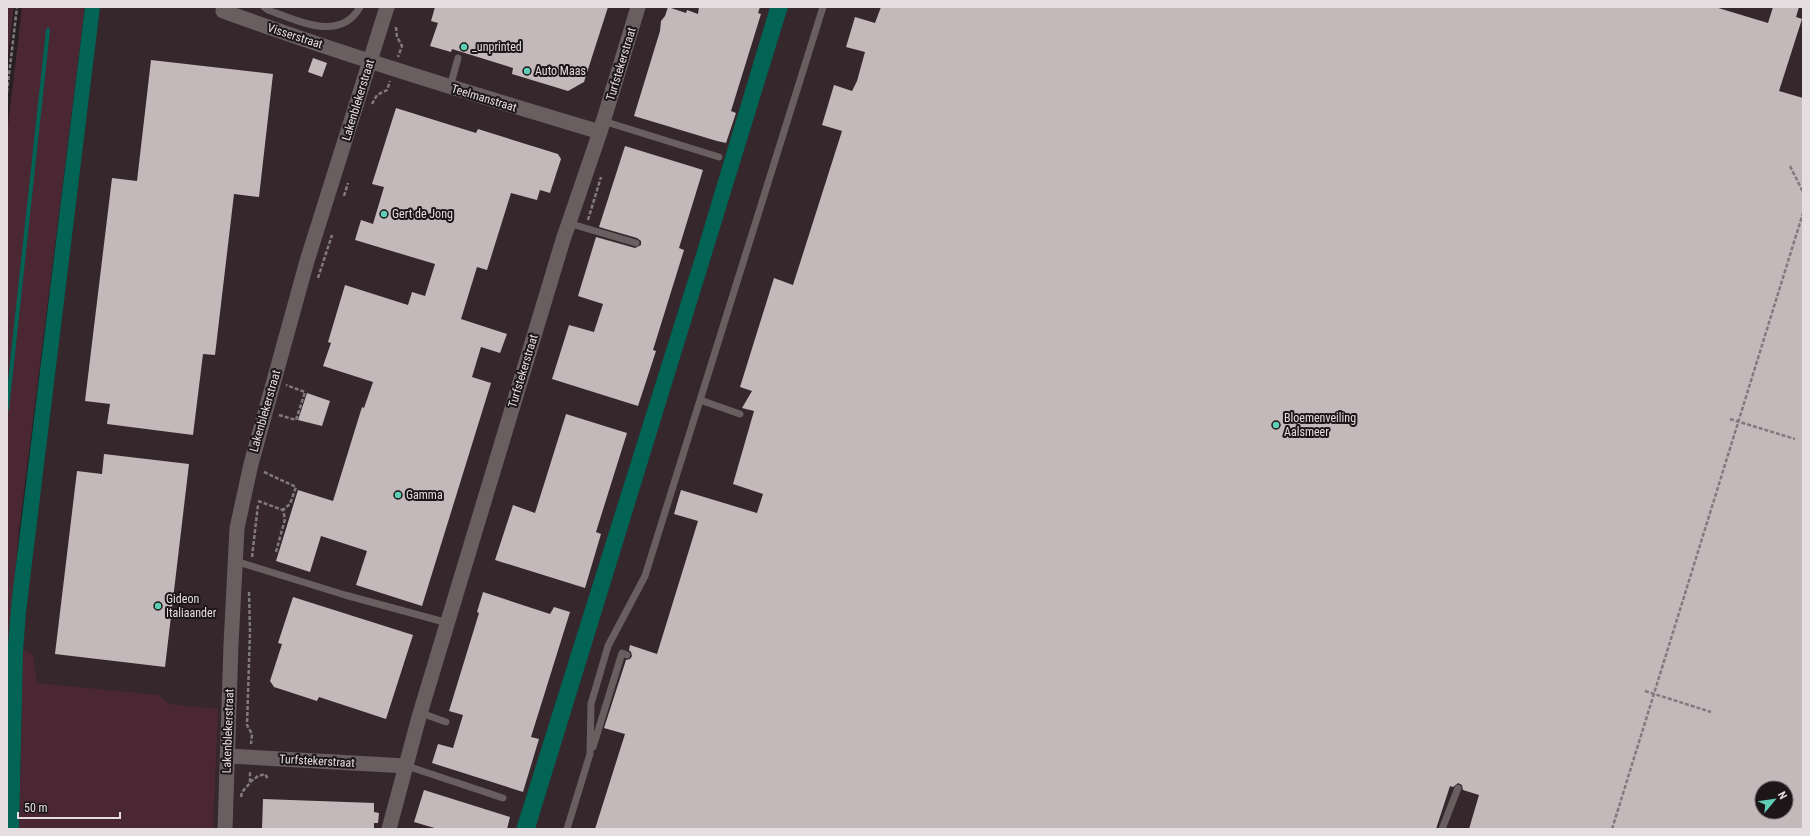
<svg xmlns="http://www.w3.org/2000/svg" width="1810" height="836" viewBox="0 0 1810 836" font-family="'Roboto Condensed',sans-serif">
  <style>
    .built { fill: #35272b; fill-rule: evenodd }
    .green { fill: #4b2733 }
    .water { fill: #026455 }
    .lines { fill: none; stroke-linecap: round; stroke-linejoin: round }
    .stream { stroke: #026455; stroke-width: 4 }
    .building { fill: #c3b8ba; fill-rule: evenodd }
    .path { stroke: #817a7c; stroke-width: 2.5; stroke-dasharray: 4 2; stroke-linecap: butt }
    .service { stroke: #695f61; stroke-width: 7 }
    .minor { stroke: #695f61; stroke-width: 15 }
    .poi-dot { fill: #5eceb7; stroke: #1d1618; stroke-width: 1.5 }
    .labels { text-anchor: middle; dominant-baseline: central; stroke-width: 4; stroke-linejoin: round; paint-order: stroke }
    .street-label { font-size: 12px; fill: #e4dee0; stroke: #1d1618 }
    .poi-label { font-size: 12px; fill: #e4dee0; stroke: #1d1618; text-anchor: start }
  </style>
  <rect width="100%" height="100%" fill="#271f21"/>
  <path class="built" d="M96,7H1803V829H181L15,692ZM1762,788H1786V812H1762Z"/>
  <path class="green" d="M7,7H14L7,64Z
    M22,7H85L19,531L7,670V134Z
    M23,651L33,654L37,683L159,695L169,704L218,709L213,829H19Z"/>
  <path class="water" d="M85,7H100L26,612L23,651L19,829H7V657L12,597Z
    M770,7H788L535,829H516L696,254Z"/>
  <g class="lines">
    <path class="stream" d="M7,409L48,30"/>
  </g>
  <path class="building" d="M435,7H608L584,82L568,91L512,74L513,68L452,49L451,52L430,46L438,23L431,21Z
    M668,7L686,13L687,10L698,14L699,7H760L758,13L761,14L731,111L736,113L726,143L717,141L634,116L660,31L661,21L665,16Z
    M881,7H1715L1768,23L1773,7H1799L1796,17L1802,19L1779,91L1803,98V829H1469L1479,795L1463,790L1462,785L1458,783L1453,787L1450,786L1436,829H595L625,734L604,728L626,660L630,659L632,656L631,652L629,650L630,645L657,654L698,521L674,514L681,490L757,513L763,494L733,484L754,411L742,408L752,391L740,387L774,278L793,285L842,131L822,125L834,85L852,91L857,81L865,52L846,47L855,17L875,23ZM1762,788H1786V812H1762Z
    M313,58L327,63L322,77L308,72Z
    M151,60L273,74L259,197L234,194L215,355L203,354L193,435L107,424L110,404L85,401L112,178L137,181Z
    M396,108L476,133L478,129L558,154L561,159L550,193L540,190L537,200L511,193L487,270L477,267L461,319L507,334L500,353L481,347L472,377L491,383L422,606L356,585L367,551L321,536L310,572L276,561L298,490L333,501L362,407L364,408L373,382L323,366L331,343L328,342L345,285L408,305L412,292L425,296L435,264L355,240L361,220L373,224L384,187L372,184Z
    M625,146L703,170L679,248L684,250L653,350L656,351L638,406L552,379L569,325L594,332L603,304L578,296L596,237L635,248L641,245V241L637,238L599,227Z
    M307,393L330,401L322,426L298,420Z
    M566,414L627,433L596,532L601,534L585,588L495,560L513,505L535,513Z
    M104,454L189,464L165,667L55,654L77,471L102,474Z
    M483,592L550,614L554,607L570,612L531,737L539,739L523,792L432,763L438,744L453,748L463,715L449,711L479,613L477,612Z
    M293,597L413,635L386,719L319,697L317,701L274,687L270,681L282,644L278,643Z
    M424,790L510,817L507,829H438L414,822Z
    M263,799L374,803V812L379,813L378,823H374V829H262Z"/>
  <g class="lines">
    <path class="path" d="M396,27L397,37L402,46L398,57
      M7,92L17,7
      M372,104L377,95L387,90L390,81
      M1790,166L1803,192
      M344,196L348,183
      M588,220L601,177
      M318,278L332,235
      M279,415L296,420L305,392L286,385
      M1730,419L1795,439
      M264,472L296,487L290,504L283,510
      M258,501L283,510L285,519L276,552
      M252,557L258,505
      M249,592L250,632L247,725L252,734L251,744
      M1645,691L1711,712
      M250,782L258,776L265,774L268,779
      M241,797L242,792L250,783V771
      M1612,829L1803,213"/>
    <path class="service" d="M264,7L268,10C296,20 340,43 360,7
      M450,87L458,58
      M603,121L719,157
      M568,223L636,243
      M700,400L740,414
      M235,561L345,595L448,623
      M421,713L446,722
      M593,747L622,653L627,655
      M407,766L503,798
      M567,829L590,754L591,704L608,646L645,576L823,7
      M1442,829L1458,788"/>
    <path class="minor" d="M224,7L223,11C347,56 473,94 600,132
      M227,756L407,766
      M225,829L231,645L237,528L251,464L307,261L387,7
      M389,829L419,717L563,240L600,132L638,7"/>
  </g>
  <g class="poi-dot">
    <circle cx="464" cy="47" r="4"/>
    <circle cx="527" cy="71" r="4"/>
    <circle cx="384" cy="214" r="4"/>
    <circle cx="1276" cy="425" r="4"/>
    <circle cx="398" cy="495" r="4"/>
    <circle cx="158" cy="606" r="4"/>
  </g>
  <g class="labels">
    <g class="street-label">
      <text transform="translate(295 36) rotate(18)">Visserstraat</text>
      <text transform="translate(621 64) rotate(-73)">Turfstekerstraat</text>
      <text transform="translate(484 98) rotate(17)">Teelmanstraat</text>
      <text transform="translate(358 100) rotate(-73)">Lakenblekerstraat</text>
      <text transform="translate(523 371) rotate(-73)">Turfstekerstraat</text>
      <text transform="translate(265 411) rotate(-74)">Lakenblekerstraat</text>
      <text transform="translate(228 731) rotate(-88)">Lakenblekerstraat</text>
      <text transform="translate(317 761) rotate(3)">Turfstekerstraat</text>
    </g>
    <g class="poi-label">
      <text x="472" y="47">_unprinted</text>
      <text x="535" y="71">Auto Maas</text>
      <text x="392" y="214">Gert de Jong</text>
      <text x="1284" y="418">Bloemenveiling<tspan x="1284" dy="14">Aalsmeer</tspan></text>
      <text x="406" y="495">Gamma</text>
      <text x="166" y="599">Gideon<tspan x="166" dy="14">Italiaander</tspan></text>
    </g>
  </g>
  <rect width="1810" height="836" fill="none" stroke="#e4dee0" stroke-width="16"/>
  <g transform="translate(1774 800) rotate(61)"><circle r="19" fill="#1d1618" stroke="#6d6668"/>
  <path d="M0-3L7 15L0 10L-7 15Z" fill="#5eceb7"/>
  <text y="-6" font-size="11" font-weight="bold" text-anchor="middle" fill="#e4dee0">N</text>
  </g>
  <path d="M18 812v6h102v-6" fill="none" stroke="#e4dee0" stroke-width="2"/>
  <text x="24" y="812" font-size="12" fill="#e4dee0" stroke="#1d1618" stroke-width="3" paint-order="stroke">50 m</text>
</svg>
